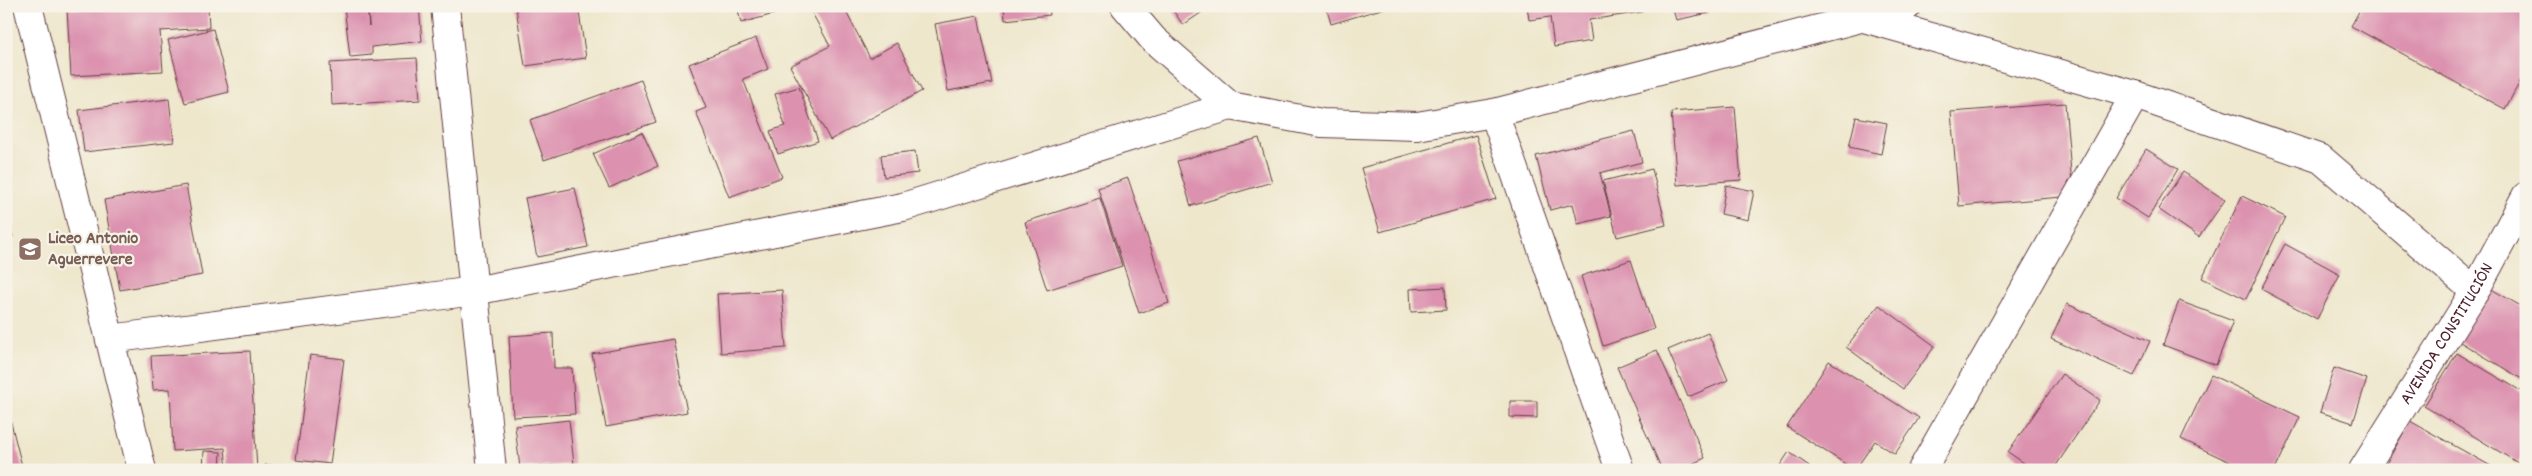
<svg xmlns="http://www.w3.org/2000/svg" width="2532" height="476" viewBox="0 0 2532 476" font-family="Dekko,sans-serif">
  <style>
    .building { fill: #dc92af }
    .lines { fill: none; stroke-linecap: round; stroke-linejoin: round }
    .minor-casing { stroke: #633d43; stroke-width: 30 }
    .minor { stroke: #fff; stroke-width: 28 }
    .labels { text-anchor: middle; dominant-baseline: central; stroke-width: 4.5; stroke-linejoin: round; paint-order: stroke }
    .education-label { font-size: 18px; font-weight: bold; fill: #785e54; stroke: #f7f3e8; text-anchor: start }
    .street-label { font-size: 18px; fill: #4a1f2b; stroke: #f7f3e8 }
  </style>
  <rect width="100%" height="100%" fill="#f7f3e8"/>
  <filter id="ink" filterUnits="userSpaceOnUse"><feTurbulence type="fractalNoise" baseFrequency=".02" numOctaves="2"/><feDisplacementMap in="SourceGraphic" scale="10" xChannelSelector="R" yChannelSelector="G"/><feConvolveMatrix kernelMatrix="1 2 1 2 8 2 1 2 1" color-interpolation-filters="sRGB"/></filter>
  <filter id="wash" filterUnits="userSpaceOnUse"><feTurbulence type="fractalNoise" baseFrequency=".0096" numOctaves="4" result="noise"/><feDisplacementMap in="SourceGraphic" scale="20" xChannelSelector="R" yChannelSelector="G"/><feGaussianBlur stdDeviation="1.12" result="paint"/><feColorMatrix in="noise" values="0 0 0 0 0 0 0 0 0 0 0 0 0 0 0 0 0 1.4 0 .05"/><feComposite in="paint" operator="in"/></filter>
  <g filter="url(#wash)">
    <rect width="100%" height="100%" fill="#eee7cc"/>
    <g id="blocks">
      <path class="building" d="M113,6H208L209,28L160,31L163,71L71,76L67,9Z
        M344,6H367L369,26L368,6H419L422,41L372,47V55L350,57Z
        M531,6H578L586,58L525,66L516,8Z
        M737,6H800V7L741,23Z
        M820,6H843L870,58L897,43L922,91L830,140L790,66L830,46L811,11Z
        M1004,6H1049L1050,15L1005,20Z
        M1170,6H1211L1183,25Z
        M1326,6H1387L1388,7L1331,24Z
        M1527,6H1641L1642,12L1589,20L1592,41L1554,47L1550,17L1529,20Z
        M1672,6H1708L1709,13L1676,20Z
        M2362,6H2526V71L2505,109L2351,26Z
        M978,16L992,83L948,91L935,24Z
        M213,29L229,92L185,103L168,40Z
        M756,38L768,69L743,79L782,177L729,197L696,112L706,108L689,64Z
        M417,58L420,100L332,105L330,63Z
        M641,80L656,122L544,160L530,120Z
        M799,87L818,141L778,154L770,131L785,126L775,94Z
        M169,99L174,142L84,152L79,110Z
        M2065,103L2073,196L1959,206L1951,112Z
        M1735,107L1741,180L1677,185L1671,112Z
        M1856,117L1887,123L1881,154L1849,147Z
        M1634,131L1642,162L1600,173L1611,216L1578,224L1573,204L1550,210L1536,156Z
        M642,132L658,166L609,188L593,154Z
        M1476,135L1496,199L1380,232L1361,168Z
        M1259,138L1272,182L1191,206L1177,161Z
        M2146,149L2178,169L2148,218L2116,198Z
        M915,151L918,173L884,177L881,155Z
        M1652,169L1666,225L1617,237L1603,181Z
        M2183,172L2225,200L2199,237L2158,209Z
        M1128,178L1169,303L1139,313L1098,188Z
        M186,185L202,275L120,290L104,200Z
        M1726,185L1754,191L1748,220L1721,214Z
        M575,188L588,247L537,257L525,198Z
        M2242,196L2285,217L2246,299L2202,278Z
        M1100,198L1122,266L1047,290L1025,222Z
        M6,211L13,237L6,239Z
        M2285,244L2340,274L2317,319L2261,289Z
        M1631,260L1654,329L1603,346L1581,276Z
        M2486,286L2526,309V373L2522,379L2455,339Z
        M1445,287L1446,310L1411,312L1410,289Z
        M782,290L786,348L721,353L717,294Z
        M2179,301L2233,321L2216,365L2163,345Z
        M2067,304L2150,341L2134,376L2051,339Z
        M1879,305L1935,346L1903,389L1846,347Z
        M553,333L554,368H572L575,414L513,417L509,336Z
        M1708,333L1728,380L1688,397L1668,350Z
        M673,339L687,412L606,427L592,354Z
        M1657,350L1705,458L1678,470H1662L1617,367Z
        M250,351L257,470H227L225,448L173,451L170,389L153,390L151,356Z
        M2457,353L2526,394V451L2518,463L2424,406Z
        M310,355L344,359L330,464L296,460Z
        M1829,361L1919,418L1895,454L1875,441L1855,470L1787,427Z
        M2334,368L2367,379L2353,423L2320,412Z
        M2062,374L2100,400L2053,470H2034L2008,452Z
        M2211,375L2300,417L2275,470H2247L2181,439Z
        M1510,401H1537V418L1510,417Z
        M6,407H7L23,470H6Z
        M569,420L574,464L520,468L515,426Z
        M2410,421L2498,470H2397L2386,464Z
        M204,451L221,452L220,470H203Z
        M1789,452L1815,470H1777Z
        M265,465L314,468V470H265Z"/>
    </g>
  </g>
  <g filter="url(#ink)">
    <use href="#blocks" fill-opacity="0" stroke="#633d43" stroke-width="1"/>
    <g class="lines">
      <g class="minor-casing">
        <g id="minor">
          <path d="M28,6L142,470"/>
          <path d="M445,6L492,470"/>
          <path d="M1125,6L1153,39L1230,106L1322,123L1417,126L1494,113L1907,6"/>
          <path d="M1864,18L2135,95L2321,159L2475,291"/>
          <path d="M1494,113L1620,470"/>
          <path d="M110,339L474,291L903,207L1230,106"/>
          <path d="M1922,470L2135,95"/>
          <path id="s1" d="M2363,470L2475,291L2526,196"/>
        </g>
      </g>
      <use href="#minor" class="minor"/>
    </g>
  </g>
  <defs>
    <g id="school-square" transform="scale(1.25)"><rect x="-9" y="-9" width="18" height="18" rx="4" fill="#8d6e63" stroke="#f7f3e8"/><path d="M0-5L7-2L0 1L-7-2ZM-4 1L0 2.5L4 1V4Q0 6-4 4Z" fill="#fff"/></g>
  </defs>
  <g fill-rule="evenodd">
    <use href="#school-square" x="30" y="249"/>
  </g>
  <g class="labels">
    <g class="education-label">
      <text x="48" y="239">Liceo Antonio<tspan x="48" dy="21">Aguerrevere</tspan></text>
    </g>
    <g class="street-label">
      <text stroke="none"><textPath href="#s1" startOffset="160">AVENIDA CONSTITUCIÓN</textPath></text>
    </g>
  </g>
  <rect width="2532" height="476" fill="none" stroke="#f7f3e8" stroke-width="25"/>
</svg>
